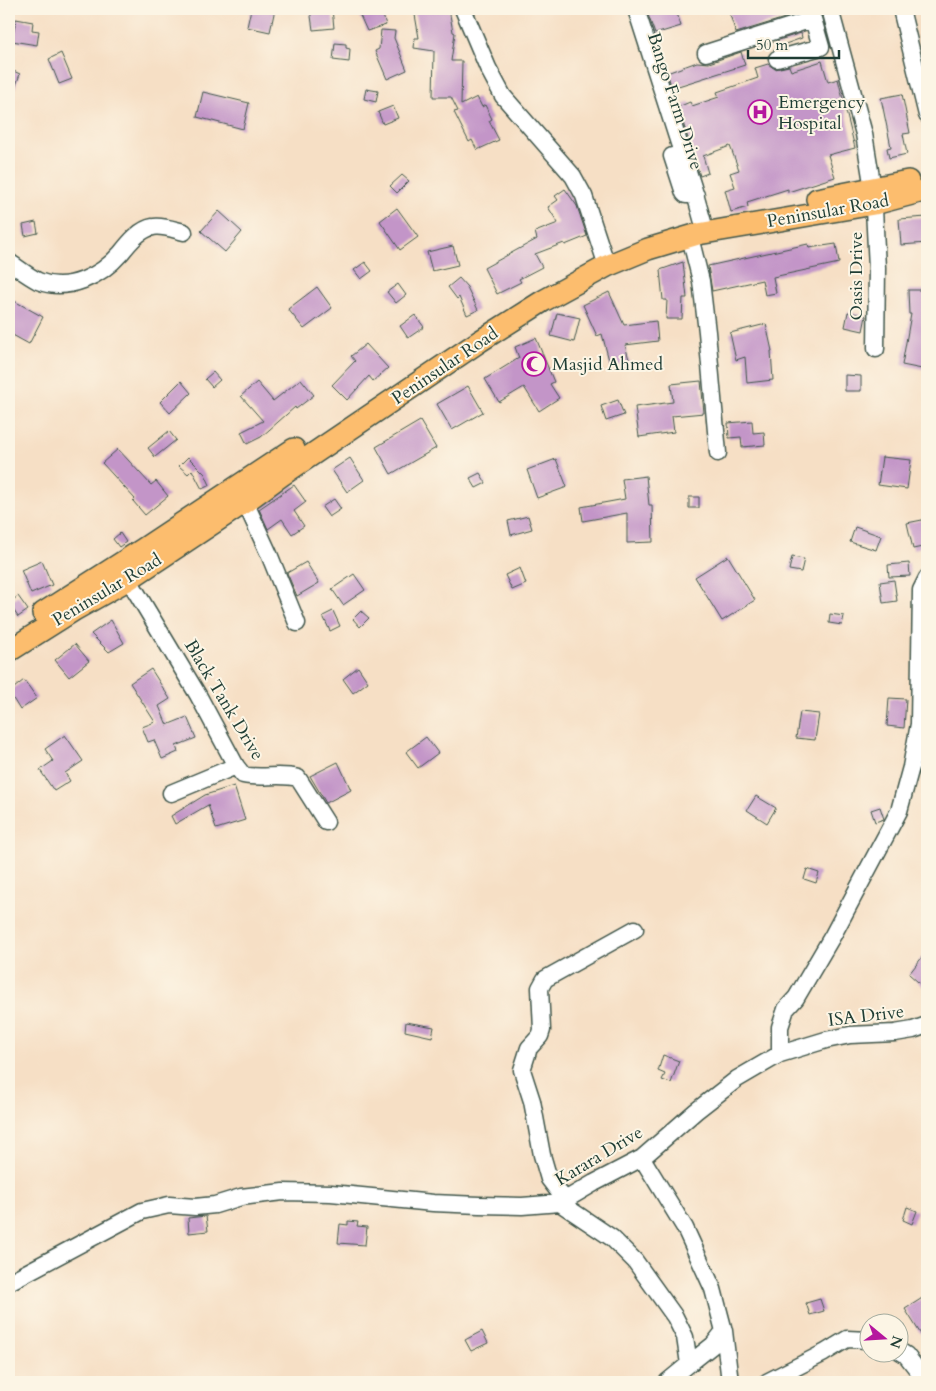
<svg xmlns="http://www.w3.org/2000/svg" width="936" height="1391" viewBox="0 0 936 1391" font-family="Cardo,serif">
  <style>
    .building { fill: #c395c8 }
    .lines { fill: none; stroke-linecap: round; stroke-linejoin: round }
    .minor-casing { stroke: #3f554a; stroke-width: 19 }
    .major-casing { stroke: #3f554a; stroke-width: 24 }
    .minor { stroke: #fff; stroke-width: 16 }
    .major { stroke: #fcbd6e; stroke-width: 21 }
    .labels { text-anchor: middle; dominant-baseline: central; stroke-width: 4; stroke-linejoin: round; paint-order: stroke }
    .street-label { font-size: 18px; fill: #1f3d34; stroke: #fcf5e5 }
    .poi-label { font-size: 18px; fill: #1f3d34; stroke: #fcf5e5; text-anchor: start }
  </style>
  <rect width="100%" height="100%" fill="#fcf5e5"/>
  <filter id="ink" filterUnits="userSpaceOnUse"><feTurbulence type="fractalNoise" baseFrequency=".02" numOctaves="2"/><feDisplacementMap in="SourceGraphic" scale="10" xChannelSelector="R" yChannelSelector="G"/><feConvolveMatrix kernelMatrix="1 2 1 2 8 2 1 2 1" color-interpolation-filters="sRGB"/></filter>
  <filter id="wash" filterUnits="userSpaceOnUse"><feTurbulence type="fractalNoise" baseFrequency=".0096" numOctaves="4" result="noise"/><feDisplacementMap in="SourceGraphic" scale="20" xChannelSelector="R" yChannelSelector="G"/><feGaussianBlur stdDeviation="1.12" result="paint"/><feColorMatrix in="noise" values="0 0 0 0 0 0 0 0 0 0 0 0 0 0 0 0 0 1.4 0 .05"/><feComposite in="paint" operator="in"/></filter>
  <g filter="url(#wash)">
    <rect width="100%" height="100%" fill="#f6dfc5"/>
    <g id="blocks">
      <path class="building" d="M251,9H275L270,32L247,27Z
        M310,9H332L334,28L313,30Z
        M357,9H381L386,25L367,31Z
        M414,9H449L453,32L455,33L451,61H462L461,105L477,97L482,107L485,105L492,119L489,121L499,140L477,150L472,140L469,142L454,112L458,111L451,97H433L434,51L414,48L415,38H419Z
        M646,9H666L667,13L676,10L681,26L655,34Z
        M728,9H785L788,17L736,33Z
        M16,19L33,22L32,30L39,31L37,45L12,41Z
        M381,30L395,31L394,38L407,70L387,79L375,51L379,49Z
        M801,33L802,38L777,47L776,41Z
        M335,43L346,44V48L350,49L349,62L333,60Z
        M741,52L745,65L672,88L667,73L697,62L709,63Z
        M61,53L72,79L59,84L49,59Z
        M822,61L828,82L838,79L855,148L828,155L835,177L788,192V189L747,202L748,207L731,212L725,190L735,187L730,173L739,170L730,146L703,156L708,173L700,176L678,107L690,102L692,106L719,97L717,92L758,78L755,68L768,64L775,69L789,66L791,71Z
        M9,69L20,74L10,102L9,101Z
        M366,89L378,91L376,102L364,99Z
        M203,92L249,103L243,129L197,117Z
        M902,94L910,133L903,134L907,154L889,158L887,148L891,147L881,98Z
        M393,106L398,118L383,124L378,112Z
        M402,175L409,181L397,193L390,186Z
        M565,189L577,206L587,236L565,245L564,243L535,254L542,267L519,279L521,282L497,294L484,268L537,239L535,232L558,223L548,207L558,200L555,196Z
        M397,208L418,237L400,250L380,221Z
        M219,211L242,232L225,252L201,231Z
        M927,217V243L901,245L899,219Z
        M36,222L38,233L25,236L23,225Z
        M808,244L809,248L836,244L839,263L773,277L776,293L765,295L762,280L712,291L708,266Z
        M453,246L458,265L432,271L427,252Z
        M365,262L372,271L361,279L354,270Z
        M683,262L687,298H683L682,319H666L667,300H663L660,270Z
        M459,278L467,287L478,310L467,315L459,297L457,299L448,287Z
        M398,284L406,295L396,303L387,292Z
        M317,287L332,308L304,329L288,309Z
        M908,290H927V370L902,365L911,314H909Z
        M609,292L624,325L656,321L658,341L625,345L630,363L611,368L602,334L597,336L583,305Z
        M9,298L43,317L29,344L9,333Z
        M848,312L866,316L863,331L845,327Z
        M557,313L580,318L574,342L551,336Z
        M415,315L424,327L408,338L400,326Z
        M766,324L772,351H771L773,380L747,383L745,357L736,360L730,333Z
        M536,338L554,382L550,384L559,398L539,411L524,387L499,402L485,379L519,358L515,347Z
        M366,344L388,368L373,381L369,376L347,400L332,385L355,361L351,356Z
        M213,372L220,380L212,387L205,379Z
        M845,375L861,376V391H845Z
        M301,379L314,395L296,409L295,407L261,437L247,444L241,432L263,421L241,396L257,382L273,401Z
        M181,381L191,393L170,413L160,402Z
        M701,381L704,413L672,416L674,432L639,437L635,407L673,402L671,384Z
        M468,386L483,412L452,430L437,404Z
        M618,400L624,415L606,421L601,406Z
        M420,421L436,448L391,474L376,447Z
        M752,421L753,433L764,432L765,445L742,447L741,437L729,438L728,423Z
        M169,431L176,440L155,457L148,448Z
        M118,449L151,485L156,481L168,496L145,515L133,501L135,499L102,463Z
        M188,457L205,474L210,485L202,489L192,470L188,474L179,466Z
        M882,457L911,460L907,489L878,485Z
        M350,458L364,480L347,492L332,470Z
        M556,459L567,487L537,498L527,470Z
        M480,473L486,483L476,488L470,478Z
        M646,476L649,505H652L653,542L627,543V513L583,521L581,507L625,499L622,479Z
        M294,485L306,502L294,511L304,526L292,534L282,519L268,529L259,509Z
        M689,497H699V508H689Z
        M334,499L341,509L329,517L322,507Z
        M528,516L532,529L511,535L508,521Z
        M927,519V546L913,549L907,523Z
        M855,527L881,536L876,550L850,542Z
        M120,533L126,542L119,547L113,539Z
        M728,556L755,600L722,621L695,577Z
        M792,557L804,559L801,572L789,570Z
        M42,561L52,585L31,594L21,570Z
        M306,562L319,583L297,596L287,573Z
        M909,563L910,576L889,577L888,565Z
        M520,568L526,584L512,590L505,575Z
        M354,574L365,590L343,605L332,589Z
        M894,580L897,601L883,603L880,582Z
        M18,596L28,610L18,617L9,603Z
        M333,611L340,626L330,631L323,616Z
        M361,611L369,618L360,627L353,619Z
        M830,614L844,616L842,625L829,623Z
        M111,620L124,643L109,652L91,634Z
        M75,644L89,661L69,677L55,660Z
        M358,667L368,682L353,693L343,679Z
        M151,669L170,699L159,706L167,725L187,717L196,738L176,746L178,752L162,759L154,740L148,742L142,727L155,722L130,683Z
        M24,680L37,698L20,710L9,692Z
        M889,698L906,699L904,728L887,726Z
        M800,712L819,714L815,740L796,738Z
        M65,735L83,761L65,773L70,781L54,791L40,770L53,761L45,749Z
        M426,737L438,753L418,768L406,752Z
        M338,762L351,790L326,803L310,776Z
        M234,786L245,820L216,829L208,805L175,824L171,816L205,795Z
        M756,796L776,808L767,823L747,810Z
        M880,807L884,819L875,822L871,810Z
        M807,869L819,873L816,883L804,879Z
        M927,951V990L909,974Z
        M406,1022L434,1027L432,1037L405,1031Z
        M663,1055L679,1061L671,1083L662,1080L665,1074L658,1071Z
        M907,1207L917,1211L912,1224L903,1220Z
        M206,1216L208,1231L189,1233L188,1218Z
        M348,1221L358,1222L357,1226L367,1227L365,1245L338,1243L340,1224L348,1225Z
        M927,1295V1344L905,1309Z
        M820,1299L824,1311L810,1315L806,1303Z
        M482,1331L488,1343L471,1351L465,1340Z"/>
    </g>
  </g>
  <g filter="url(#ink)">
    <use href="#blocks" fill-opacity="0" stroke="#3f554a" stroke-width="1"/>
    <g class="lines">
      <g class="minor-casing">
        <path id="minor" d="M463,9L488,68L503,96L573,176L584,196L607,266
          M636,9L693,187L706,233
          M830,9L864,134L873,189L877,268L876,349
          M901,9L927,115
          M706,53L813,19L821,47L777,59
          M672,156L684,193L686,195H696
          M690,237L701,281L707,332L718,453
          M9,262C18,268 28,276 38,281C68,293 101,276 121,253C129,243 140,229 153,227C162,225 175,230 184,232
          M245,502L269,554L297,623
          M123,570L198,695L236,766L243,775C262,779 280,773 298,778L326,822
          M171,793L236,766
          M780,1054V1027L786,1009L796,998L833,935L899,811L911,767L919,724L921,590L927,578
          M642,1158L685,1228L713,1289L724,1331L730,1382
          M565,1200L549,1179L542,1155L532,1101L522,1070L529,1048L540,1036L542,1030L540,988L545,979L635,929
          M560,1203L594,1183L642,1158L696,1111L737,1079L780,1054L826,1040L850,1035L895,1033L913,1030L927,1025
          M560,1203L612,1238L635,1261L675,1317L685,1337L689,1364L667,1382
          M9,1282L142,1211L169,1205L195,1207L215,1205L241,1197L283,1192L331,1193L433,1203L479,1205L522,1206L560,1203
          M898,1350L906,1355L927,1382
          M689,1364L713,1345L724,1331
          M767,1382L824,1353L847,1339L868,1340"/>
      </g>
      <g class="major-casing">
        <path id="major" d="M817,199L908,181
          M43,613L143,549L294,449
          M9,651L74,610L129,579L245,502L282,475L480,341L543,301L607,266L648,249L698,234L874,204L927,190"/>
      </g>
      <use href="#minor" class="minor"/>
      <use href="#major" class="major"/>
    </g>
  </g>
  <defs>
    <g id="hospital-ring" transform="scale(1.25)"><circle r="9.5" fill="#fcf5e5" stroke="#b5179e" stroke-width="1.5"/><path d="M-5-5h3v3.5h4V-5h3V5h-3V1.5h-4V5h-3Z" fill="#b5179e"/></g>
    <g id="mosque-ring" transform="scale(1.25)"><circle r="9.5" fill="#fcf5e5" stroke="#b5179e" stroke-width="1.5"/><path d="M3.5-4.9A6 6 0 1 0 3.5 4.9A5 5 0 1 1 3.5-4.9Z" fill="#b5179e"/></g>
  </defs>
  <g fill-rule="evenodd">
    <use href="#hospital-ring" x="760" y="112"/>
    <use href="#mosque-ring" x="534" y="364"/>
  </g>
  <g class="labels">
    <g class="street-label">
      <text transform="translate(675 101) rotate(72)">Bango Farm Drive</text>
      <text transform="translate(828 211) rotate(-10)">Peninsular Road</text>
      <text transform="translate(856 276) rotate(-90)">Oasis Drive</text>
      <text transform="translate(445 366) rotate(-34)">Peninsular Road</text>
      <text transform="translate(107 590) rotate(-31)">Peninsular Road</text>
      <text transform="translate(224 700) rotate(59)">Black Tank Drive</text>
      <text transform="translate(866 1016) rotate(-7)">ISA Drive</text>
      <text transform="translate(599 1156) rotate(-31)">Karara Drive</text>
    </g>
    <g class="poi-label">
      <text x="778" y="102">Emergency<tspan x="778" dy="21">Hospital</tspan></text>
      <text x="552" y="364">Masjid Ahmed</text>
    </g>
  </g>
  <rect width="936" height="1391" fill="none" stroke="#fcf5e5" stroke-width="30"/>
  <g transform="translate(884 1338) rotate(108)"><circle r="24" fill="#fcf5e5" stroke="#a4ab9e"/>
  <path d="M0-4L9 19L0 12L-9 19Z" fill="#b5179e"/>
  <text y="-8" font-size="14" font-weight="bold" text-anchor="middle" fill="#1f3d34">N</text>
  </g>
  <path d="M748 50v8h91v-8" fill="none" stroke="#1f3d34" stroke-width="2.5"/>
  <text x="756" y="50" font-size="15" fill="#1f3d34" stroke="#fcf5e5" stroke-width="4" paint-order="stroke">50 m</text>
</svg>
